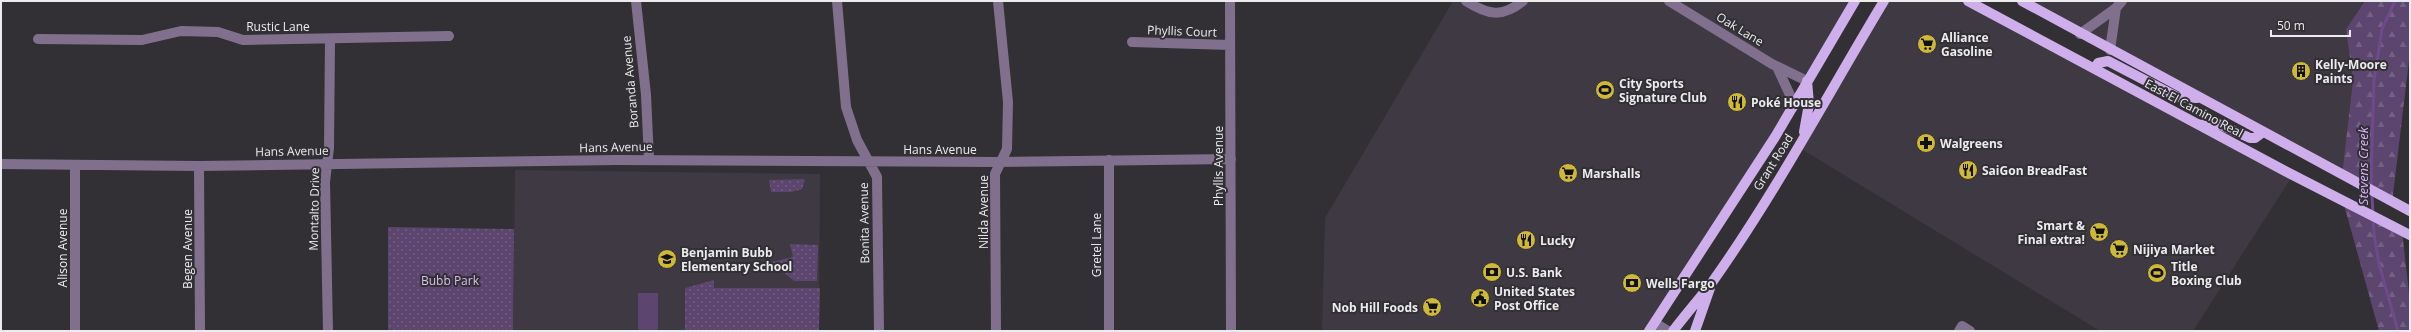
<svg xmlns="http://www.w3.org/2000/svg" width="2411" height="332" viewBox="0 0 2411 332" font-family="'Open Sans',sans-serif">
  <style>
    .built { fill: #3e3942 }
    .forest { fill: url(#forest-firs) }
    .park { fill: url(#park-dots) }
    .pitch { fill: #5c456e }
    .lines { fill: none; stroke-linecap: round; stroke-linejoin: round }
    .stream { stroke: #6f4a8a; stroke-width: 3 }
    .minor { stroke: #80708e; stroke-width: 10 }
    .major { stroke: #cfafeb; stroke-width: 10 }
    .labels { text-anchor: middle; dominant-baseline: central; stroke-width: 4; stroke-linejoin: round; paint-order: stroke }
    .street-label { font-size: 12px; fill: #ecebee; stroke: #323034 }
    .poi-label { font-size: 12px; font-weight: bold; fill: #ecebee; stroke: #323034; text-anchor: start }
    .park-label { font-size: 12px; fill: #dabcf4; stroke: #323034 }
    .water-label { font-size: 13px; font-style: italic; fill: #dab2fb; stroke: #323034 }
  </style>
  <defs>
    <pattern id="forest-firs" width="22" height="20" patternUnits="userSpaceOnUse"><rect width="22" height="20" fill="#5c456e"/><path d="M5 1l3.5 6h-7zM16 11l3.5 6h-7z" fill="#746083"/></pattern>
    <pattern id="park-dots" width="8" height="8" patternUnits="userSpaceOnUse"><rect width="8" height="8" fill="#5c456e"/><path d="M2 2h.1M6 6h.1" fill="none" stroke="#746083" stroke-width="1.8" stroke-linecap="round"/></pattern>
  </defs>
  <rect width="100%" height="100%" fill="#323034"/>
  <path class="built" d="M1453,1H1466L1495,14L1523,1H1855L1807,81L1778,68L1793,107L1649,331H1322L1325,218Z
    M1884,1H1968L2293,175L2193,331H2100L1798,147Z
    M2022,1H2365L2346,29L2353,80L2342,175Z
    M515,170L820,174L819,331H513Z"/>
  <path class="forest" d="M2365,1H2410V52L2392,203L2342,175L2353,80L2346,29Z
    M2343,201L2402,231L2410,302V331H2379Z"/>
  <path class="park" d="M803,179L805,180L802,189L792,192H771L769,180Z
    M388,227L514,229L513,331H388Z
    M790,244L818,245L817,281H794L772,262L793,257Z
    M714,280V288H820L819,331H685V288Z"/>
  <path class="pitch" d="M638,293H658V331H638Z"/>
  <g class="lines">
    <path class="stream" d="M2395,1L2382,29L2374,80L2371,178L2374,234L2379,264L2398,331"/>
    <path class="minor" d="M636,1L646,95L649,160
      M837,1L846,107L857,140L877,177L879,331
      M1230,1L1231,331
      M1466,1C1488,15 1502,18 1523,1
      M1669,1L1772,64L1807,81
      M2080,34L2116,8L2122,1
      M38,39L142,40L181,31L218,32L243,40L449,36
      M1132,42L1230,45
      M2110,50L2116,8
      M1777,67L1790,95L1793,107
      M1109,160V331
      M1,164L199,166L617,160L999,162L1231,159
      M75,165V331
      M199,166L200,331
      M1655,323L1668,331
      M328,331L325,182L329,148L330,39
      M996,331L995,174L1007,149L1008,102L998,1
      M1959,331L1962,326L1970,331"/>
    <path class="major" d="M1968,1L2285,171L2410,235
      M2022,1L2410,211
      M2095,69L2098,63L2108,61L2177,97L2197,98
      M2199,125L2216,123L2250,138H2255L2263,132
      M1804,132L1809,104L1807,81
      M1649,331L1775,137L1855,1
      M1673,331C1686,314 1700,298 1713,281C1776,192 1828,94 1884,1
      M1695,331L1710,288"/>
  </g>
  <defs>
    <g id="supermarket-disc" transform="scale(1)"><circle r="9.5" fill="#ceb837" stroke="#323034"/><path d="M-6-5.5h2.5l.6 2H6L4.5 2H-2.5L-4.4-4H-6ZM-1.5 3.2a1.3 1.3 0 1 0 .1 0ZM3 3.2a1.3 1.3 0 1 0 .1 0Z" fill="#111"/></g>
    <g id="building-disc" transform="scale(1)"><circle r="9.5" fill="#ceb837" stroke="#323034"/><path d="M-4-6H4V6H1V3H-1V6H-4ZM-2.5-4.3h1.7v1.8h-1.7ZM.8-4.3h1.7v1.8H.8ZM-2.5-1h1.7V.8h-1.7ZM.8-1h1.7V.8H.8Z" fill="#111"/></g>
    <g id="stadium-disc" transform="scale(1)"><circle r="9.5" fill="#ceb837" stroke="#323034"/><path d="M0-5a6.5 5 0 1 0 0 10a6.5 5 0 1 0 0-10ZM-3.5-1.8h7v3.6h-7Z" fill="#111"/></g>
    <g id="restaurant-disc" transform="scale(1)"><circle r="9.5" fill="#ceb837" stroke="#323034"/><path d="M-5-6h1v4h1v-4h1v4h1v-4h1v5L-1.5 .5V6h-2V.5L-5-1ZM5-6V6H3V1.5H1.5Q1.5-4 5-6Z" fill="#111"/></g>
    <g id="pharmacy-disc" transform="scale(1)"><circle r="9.5" fill="#ceb837" stroke="#323034"/><path d="M-2-6h4v4h4v4h-4v4h-4v-4h-4v-4h4Z" fill="#111"/></g>
    <g id="school-disc" transform="scale(1)"><circle r="9.5" fill="#ceb837" stroke="#323034"/><path d="M0-5L7-2L0 1L-7-2ZM-4 1L0 2.5L4 1V4Q0 6-4 4Z" fill="#111"/></g>
    <g id="bank-disc" transform="scale(1)"><circle r="9.5" fill="#ceb837" stroke="#323034"/><path d="M-6-4H6V4H-6ZM0-2.3a2.3 2.3 0 1 0 0 4.6a2.3 2.3 0 1 0 0-4.6Z" fill="#111"/></g>
    <g id="civic-disc" transform="scale(1)"><circle r="9.5" fill="#ceb837" stroke="#323034"/><path d="M-.6-6.5H3V-4.5H.6V-3L4-1V1h2V6H-6V1h2V-1L-.6-3ZM-1.2 2.5V6h2.4V2.5Z" fill="#111"/></g>
  </defs>
  <g fill-rule="evenodd">
    <use href="#supermarket-disc" x="1927" y="44"/>
    <use href="#building-disc" x="2301" y="71"/>
    <use href="#stadium-disc" x="1605" y="90"/>
    <use href="#restaurant-disc" x="1737" y="102"/>
    <use href="#pharmacy-disc" x="1926" y="143"/>
    <use href="#restaurant-disc" x="1968" y="170"/>
    <use href="#supermarket-disc" x="1568" y="173"/>
    <use href="#supermarket-disc" x="2099" y="232"/>
    <use href="#restaurant-disc" x="1526" y="240"/>
    <use href="#supermarket-disc" x="2119" y="249"/>
    <use href="#school-disc" x="667" y="259"/>
    <use href="#bank-disc" x="1492" y="272"/>
    <use href="#stadium-disc" x="2157" y="273"/>
    <use href="#bank-disc" x="1632" y="283"/>
    <use href="#civic-disc" x="1480" y="298"/>
    <use href="#supermarket-disc" x="1432" y="307"/>
  </g>
  <g class="labels">
    <g class="street-label">
      <text x="278" y="26">Rustic Lane</text>
      <text transform="translate(1740 29) rotate(31)">Oak Lane</text>
      <text transform="translate(1182 31) rotate(2)">Phyllis Court</text>
      <text transform="translate(630 82) rotate(-95)">Boranda Avenue</text>
      <text transform="translate(2194 108) rotate(28)">East El Camino Real</text>
      <text transform="translate(616 147) rotate(-1)">Hans Avenue</text>
      <text x="940" y="149">Hans Avenue</text>
      <text transform="translate(292 151) rotate(-1)">Hans Avenue</text>
      <text transform="translate(1773 162) rotate(-58)">Grant Road</text>
      <text transform="translate(1218 166) rotate(-90)">Phyllis Avenue</text>
      <text transform="translate(314 209) rotate(-89)">Montalto Drive</text>
      <text transform="translate(983 212) rotate(-90)">Nilda Avenue</text>
      <text transform="translate(864 223) rotate(-91)">Bonita Avenue</text>
      <text transform="translate(1096 245) rotate(-90)">Gretel Lane</text>
      <text transform="translate(62 248) rotate(-90)">Alison Avenue</text>
      <text transform="translate(187 249) rotate(-90)">Begen Avenue</text>
    </g>
    <g class="poi-label">
      <text x="1941" y="37">Alliance<tspan x="1941" dy="14">Gasoline</tspan></text>
      <text x="2315" y="64">Kelly-Moore<tspan x="2315" dy="14">Paints</tspan></text>
      <text x="1619" y="83">City Sports<tspan x="1619" dy="14">Signature Club</tspan></text>
      <text x="1751" y="102">Poké House</text>
      <text x="1940" y="143">Walgreens</text>
      <text x="1982" y="170">SaiGon BreadFast</text>
      <text x="1582" y="173">Marshalls</text>
      <text x="2085" y="225" text-anchor="end">Smart &amp;<tspan x="2085" dy="14">Final extra!</tspan></text>
      <text x="1540" y="240">Lucky</text>
      <text x="2133" y="249">Nijiya Market</text>
      <text x="681" y="252">Benjamin Bubb<tspan x="681" dy="14">Elementary School</tspan></text>
      <text x="2171" y="266">Title<tspan x="2171" dy="14">Boxing Club</tspan></text>
      <text x="1506" y="272">U.S. Bank</text>
      <text x="1646" y="283">Wells Fargo</text>
      <text x="1494" y="291">United States<tspan x="1494" dy="14">Post Office</tspan></text>
      <text x="1418" y="307" text-anchor="end">Nob Hill Foods</text>
    </g>
    <g class="park-label">
      <text x="450" y="280">Bubb Park</text>
    </g>
    <g class="water-label">
      <text transform="translate(2363 166) rotate(-90)">Stevens Creek</text>
    </g>
  </g>
  <rect width="2411" height="332" fill="none" stroke="#ecebee" stroke-width="4"/>
  <path d="M2271 30v6h79v-6" fill="none" stroke="#ecebee" stroke-width="2"/>
  <text x="2277" y="30" font-size="12" fill="#ecebee" stroke="#323034" stroke-width="3" paint-order="stroke">50 m</text>
</svg>
